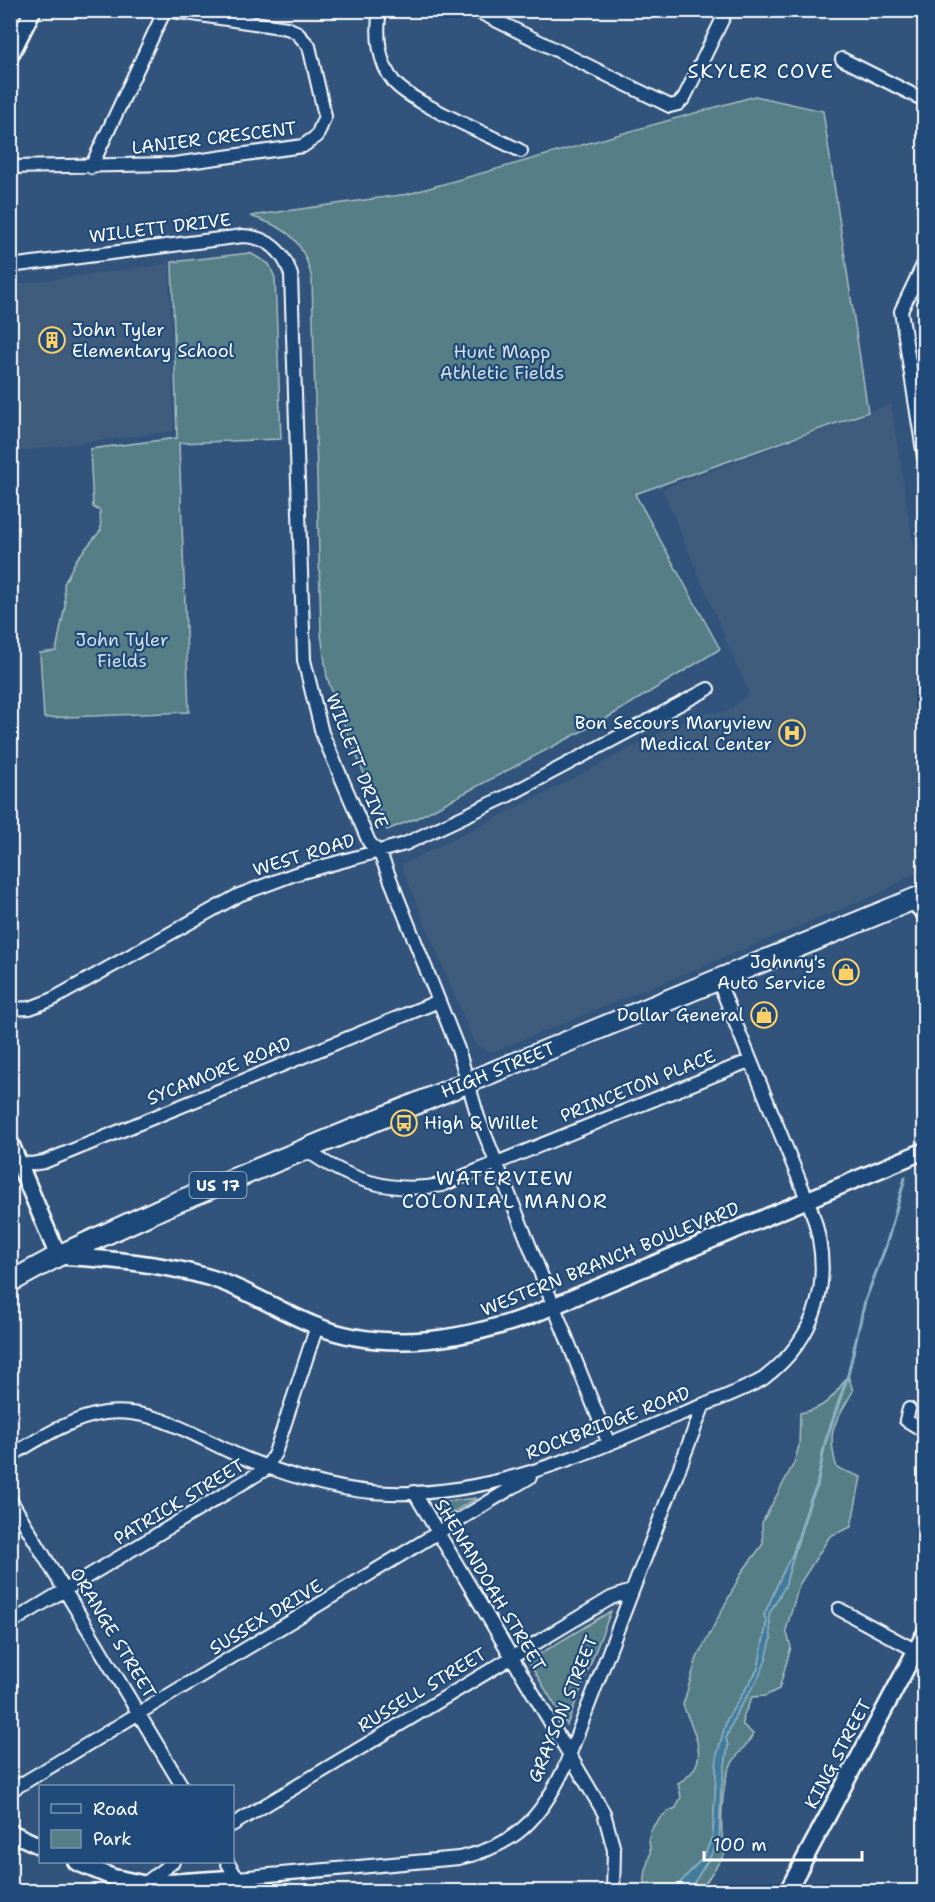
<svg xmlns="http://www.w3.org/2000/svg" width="935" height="1902" viewBox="0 0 935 1902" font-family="'Shantell Sans',sans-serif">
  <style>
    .built { fill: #405b7d }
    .green { fill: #557e86; stroke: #aabec2; stroke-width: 1.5 }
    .water { fill: #437c9d; stroke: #8eb0c4; stroke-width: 1.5 }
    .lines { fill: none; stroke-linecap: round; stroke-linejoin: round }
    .stream { stroke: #8eb0c4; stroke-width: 3 }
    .minor-casing { stroke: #fff; stroke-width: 16 }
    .tertiary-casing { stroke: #fff; stroke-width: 20 }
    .primary-casing { stroke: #fff; stroke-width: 24 }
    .minor { stroke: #1f4a7a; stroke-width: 12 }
    .tertiary { stroke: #1f4a7a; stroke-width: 15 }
    .primary { stroke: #1f4a7a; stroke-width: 20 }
    .labels { text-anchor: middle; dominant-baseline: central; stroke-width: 4.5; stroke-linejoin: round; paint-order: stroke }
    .shield { fill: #1f4a7a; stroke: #bcc9d7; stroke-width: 1.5 }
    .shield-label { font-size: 16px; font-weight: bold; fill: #fff }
    .street-label { font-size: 18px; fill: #fff; stroke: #1f4a7a }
    .poi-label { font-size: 18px; fill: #fff; stroke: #1f4a7a; text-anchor: end }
    .park-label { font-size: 18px; fill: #d4dfe1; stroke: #1f4a7a }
    .neighbourhood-label { font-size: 20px; letter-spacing: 1.5px; fill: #fff; stroke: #1f4a7a }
  </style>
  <rect width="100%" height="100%" fill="#32547c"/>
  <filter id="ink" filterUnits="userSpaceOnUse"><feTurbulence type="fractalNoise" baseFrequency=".0167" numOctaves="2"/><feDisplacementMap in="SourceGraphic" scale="12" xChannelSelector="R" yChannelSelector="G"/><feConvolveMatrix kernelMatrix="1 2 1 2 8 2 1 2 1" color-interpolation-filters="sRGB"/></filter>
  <g filter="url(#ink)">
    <path class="built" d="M169,264L174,431L11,452V285Z
      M891,404L924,614V870L905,878L883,892L493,1052L475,1045L401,865L530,801L698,713H726L749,693L662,489Z"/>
    <path class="green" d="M755,96L823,111L868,412L635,494L720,649L607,718L417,818L387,830L340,715L327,677L321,634L312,279C303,239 288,228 250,216L408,194Z
      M250,253L269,264L275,278L281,439L179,443L189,712L44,718L40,653L56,651L65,606L64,584L76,560L101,530L100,511L93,507L90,449L177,438L172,262Z
      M848,1375L853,1391C834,1425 826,1430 837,1468L861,1477L851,1527L830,1536L799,1585L786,1630L791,1647L779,1689L765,1696L752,1697L744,1715L743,1725L753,1734C747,1747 734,1756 729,1769C722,1786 718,1835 726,1852L700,1891H689L719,1842L721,1789L728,1746L726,1738L737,1711L748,1695L771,1640L769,1614L785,1586L794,1554C781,1570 774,1595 764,1615L767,1621L758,1669L727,1719L717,1755L713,1834L705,1855L673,1891L644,1892C644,1877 646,1867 650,1854C651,1848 649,1845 649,1839C649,1826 664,1812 676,1808L681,1797L678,1783C714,1763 694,1734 683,1705L697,1658L742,1572L763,1544L762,1523L794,1463L799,1446L800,1413C825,1409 835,1396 848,1375Z
      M477,1498L442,1519L433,1503Z
      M611,1611L567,1725L528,1661Z"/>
    <path class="water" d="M794,1553L785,1586L769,1614L771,1640L766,1660L757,1681L737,1711L726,1738L728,1746L721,1789L719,1842L689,1891H673L705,1855L713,1834L717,1755L727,1719L758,1669L767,1621L764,1615C770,1603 788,1557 794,1553Z"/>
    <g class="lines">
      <path class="stream" d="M793,1555L810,1501L817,1486L825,1443L848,1375L865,1301L886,1246L905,1178"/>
      <g class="minor-casing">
        <path id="minor" d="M380,10C376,33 378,63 394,82C411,103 492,136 521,151
          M475,10L670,106L678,104L684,98L727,10
          M842,59L924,100
          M10,167L174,164L303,146L317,136L325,116L309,46L296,32L287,28L166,10
          M91,167L165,10
          M924,263L901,311L924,457
          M10,266L243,236C268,237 284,252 291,275L304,660L322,733L369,842L381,856L458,1049L478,1117L609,1444
          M10,1009L30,1008L51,1000L239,895L295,874L405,844L509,795L708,689
          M306,1150C349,1180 389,1194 442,1185L749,1061
          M12,1162L31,1164L44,1162L439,1001
          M909,1409L906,1420L924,1431
          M10,1456C39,1439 70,1418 105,1413C158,1406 202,1442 249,1460C292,1477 343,1492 390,1493C487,1496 576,1458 663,1421C697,1407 732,1396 763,1379C821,1335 834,1275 811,1209L718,980
          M414,1492L604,1813L614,1850L613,1892
          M10,1499L182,1786
          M839,1609L924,1655
          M10,1623L266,1469L275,1453L317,1326
          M10,1791L530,1477
          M232,1825L611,1598L631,1591
          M227,1862L237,1878L459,1858C515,1846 540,1819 564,1769L704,1404
          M144,1884L173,1862"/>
      </g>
      <g class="tertiary-casing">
        <path id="tertiary" d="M10,56L33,10
          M912,900L924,913
          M10,1142L58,1256C109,1259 162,1263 211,1278C247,1289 279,1311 314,1325C385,1354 463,1340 532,1315L924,1151
          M10,1832L40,1846
          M76,1862L112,1877L144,1884L237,1878L245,1892
          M787,1892L924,1635"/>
      </g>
      <g class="primary-casing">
        <path id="primary" d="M10,1282L58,1256L165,1207L924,895"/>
      </g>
      <use href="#minor" class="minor"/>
      <use href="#tertiary" class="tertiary"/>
      <use href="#primary" class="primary"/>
    </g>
  </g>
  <defs>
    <g id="building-ring" transform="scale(1.35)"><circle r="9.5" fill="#1f4a7a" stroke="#ffd166" stroke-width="1.5"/><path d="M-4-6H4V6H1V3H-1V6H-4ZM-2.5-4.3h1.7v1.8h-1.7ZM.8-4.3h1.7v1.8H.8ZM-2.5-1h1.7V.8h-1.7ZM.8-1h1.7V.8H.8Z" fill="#ffd166"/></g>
    <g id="hospital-ring" transform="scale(1.35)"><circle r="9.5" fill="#1f4a7a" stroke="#ffd166" stroke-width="1.5"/><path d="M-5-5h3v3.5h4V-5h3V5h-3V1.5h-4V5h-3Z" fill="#ffd166"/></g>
    <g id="shop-ring" transform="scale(1.35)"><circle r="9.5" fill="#1f4a7a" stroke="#ffd166" stroke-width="1.5"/><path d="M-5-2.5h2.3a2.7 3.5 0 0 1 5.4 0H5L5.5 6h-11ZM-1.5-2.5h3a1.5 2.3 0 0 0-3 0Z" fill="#ffd166"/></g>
    <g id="bus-ring" transform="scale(1.35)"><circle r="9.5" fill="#1f4a7a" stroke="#ffd166" stroke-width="1.5"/><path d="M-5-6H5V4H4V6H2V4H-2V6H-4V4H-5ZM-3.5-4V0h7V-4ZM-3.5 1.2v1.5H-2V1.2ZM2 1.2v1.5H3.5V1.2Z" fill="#ffd166"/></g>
  </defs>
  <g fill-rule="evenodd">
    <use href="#building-ring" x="52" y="340"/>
    <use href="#hospital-ring" x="792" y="733"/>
    <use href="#shop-ring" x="846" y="972"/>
    <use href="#shop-ring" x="764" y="1015"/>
    <use href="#bus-ring" x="404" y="1123"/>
  </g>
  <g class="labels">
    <rect class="shield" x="189.5" y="1172" width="57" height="26" rx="4.5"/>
    <g class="shield-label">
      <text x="218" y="1185">US 17</text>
    </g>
    <g class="street-label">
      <text transform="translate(214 138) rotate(-7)">LANIER CRESCENT</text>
      <text transform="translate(160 228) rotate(-7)">WILLETT DRIVE</text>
      <text transform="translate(357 761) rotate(69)">WILLETT DRIVE</text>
      <text transform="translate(304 855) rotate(-17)">WEST ROAD</text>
      <text transform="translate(498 1070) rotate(-22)">HIGH STREET</text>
      <text transform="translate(219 1071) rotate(-22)">SYCAMORE ROAD</text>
      <text transform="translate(638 1086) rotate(-22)">PRINCETON PLACE</text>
      <text transform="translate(610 1259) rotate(-22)">WESTERN BRANCH BOULEVARD</text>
      <text transform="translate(608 1423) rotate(-21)">ROCKBRIDGE ROAD</text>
      <text transform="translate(179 1502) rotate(-31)">PATRICK STREET</text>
      <text transform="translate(490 1585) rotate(59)">SHENANDOAH STREET</text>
      <text transform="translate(266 1617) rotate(-31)">SUSSEX DRIVE</text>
      <text transform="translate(113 1633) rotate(59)">ORANGE STREET</text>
      <text transform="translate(422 1690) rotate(-31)">RUSSELL STREET</text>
      <text transform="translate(563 1709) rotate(-68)">GRAYSON STREET</text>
      <text transform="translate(838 1754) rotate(-62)">KING STREET</text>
    </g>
    <g class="poi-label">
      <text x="72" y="330" text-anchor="start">John Tyler<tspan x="72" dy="21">Elementary School</tspan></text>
      <text x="772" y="723">Bon Secours Maryview<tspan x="772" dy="21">Medical Center</tspan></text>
      <text x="826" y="962">Johnny's<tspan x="826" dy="21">Auto Service</tspan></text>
      <text x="744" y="1015">Dollar General</text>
      <text x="424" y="1123" text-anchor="start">High &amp; Willet</text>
    </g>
    <g class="park-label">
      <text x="502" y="352">Hunt Mapp<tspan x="502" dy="21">Athletic Fields</tspan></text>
      <text x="122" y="640">John Tyler<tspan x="122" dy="21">Fields</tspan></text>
    </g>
    <g class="neighbourhood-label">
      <text x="761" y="71">SKYLER COVE</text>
      <text x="505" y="1178">WATERVIEW<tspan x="505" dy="23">COLONIAL MANOR</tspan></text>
    </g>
  </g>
  <rect width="935" height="1902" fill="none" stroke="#1f4a7a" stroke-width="36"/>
  <rect x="18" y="18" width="899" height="1866" fill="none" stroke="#fff" stroke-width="2" filter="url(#ink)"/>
  <rect x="39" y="1785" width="195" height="78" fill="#1f4a7a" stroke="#7992af" stroke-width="1.5"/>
  <rect x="51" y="1804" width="30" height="9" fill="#1f4a7a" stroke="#7992af" stroke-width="1.5"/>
  <text x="93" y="1815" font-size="18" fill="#ffffff">Road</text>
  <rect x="51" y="1830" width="30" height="18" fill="#557e86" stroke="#7992af" stroke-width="1.5"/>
  <text x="93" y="1845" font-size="18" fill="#ffffff">Park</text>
  <path d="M704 1851v9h158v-9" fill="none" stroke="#ffffff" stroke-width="3"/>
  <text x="713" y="1851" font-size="18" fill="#ffffff" stroke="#1f4a7a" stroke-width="4.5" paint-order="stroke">100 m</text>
</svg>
